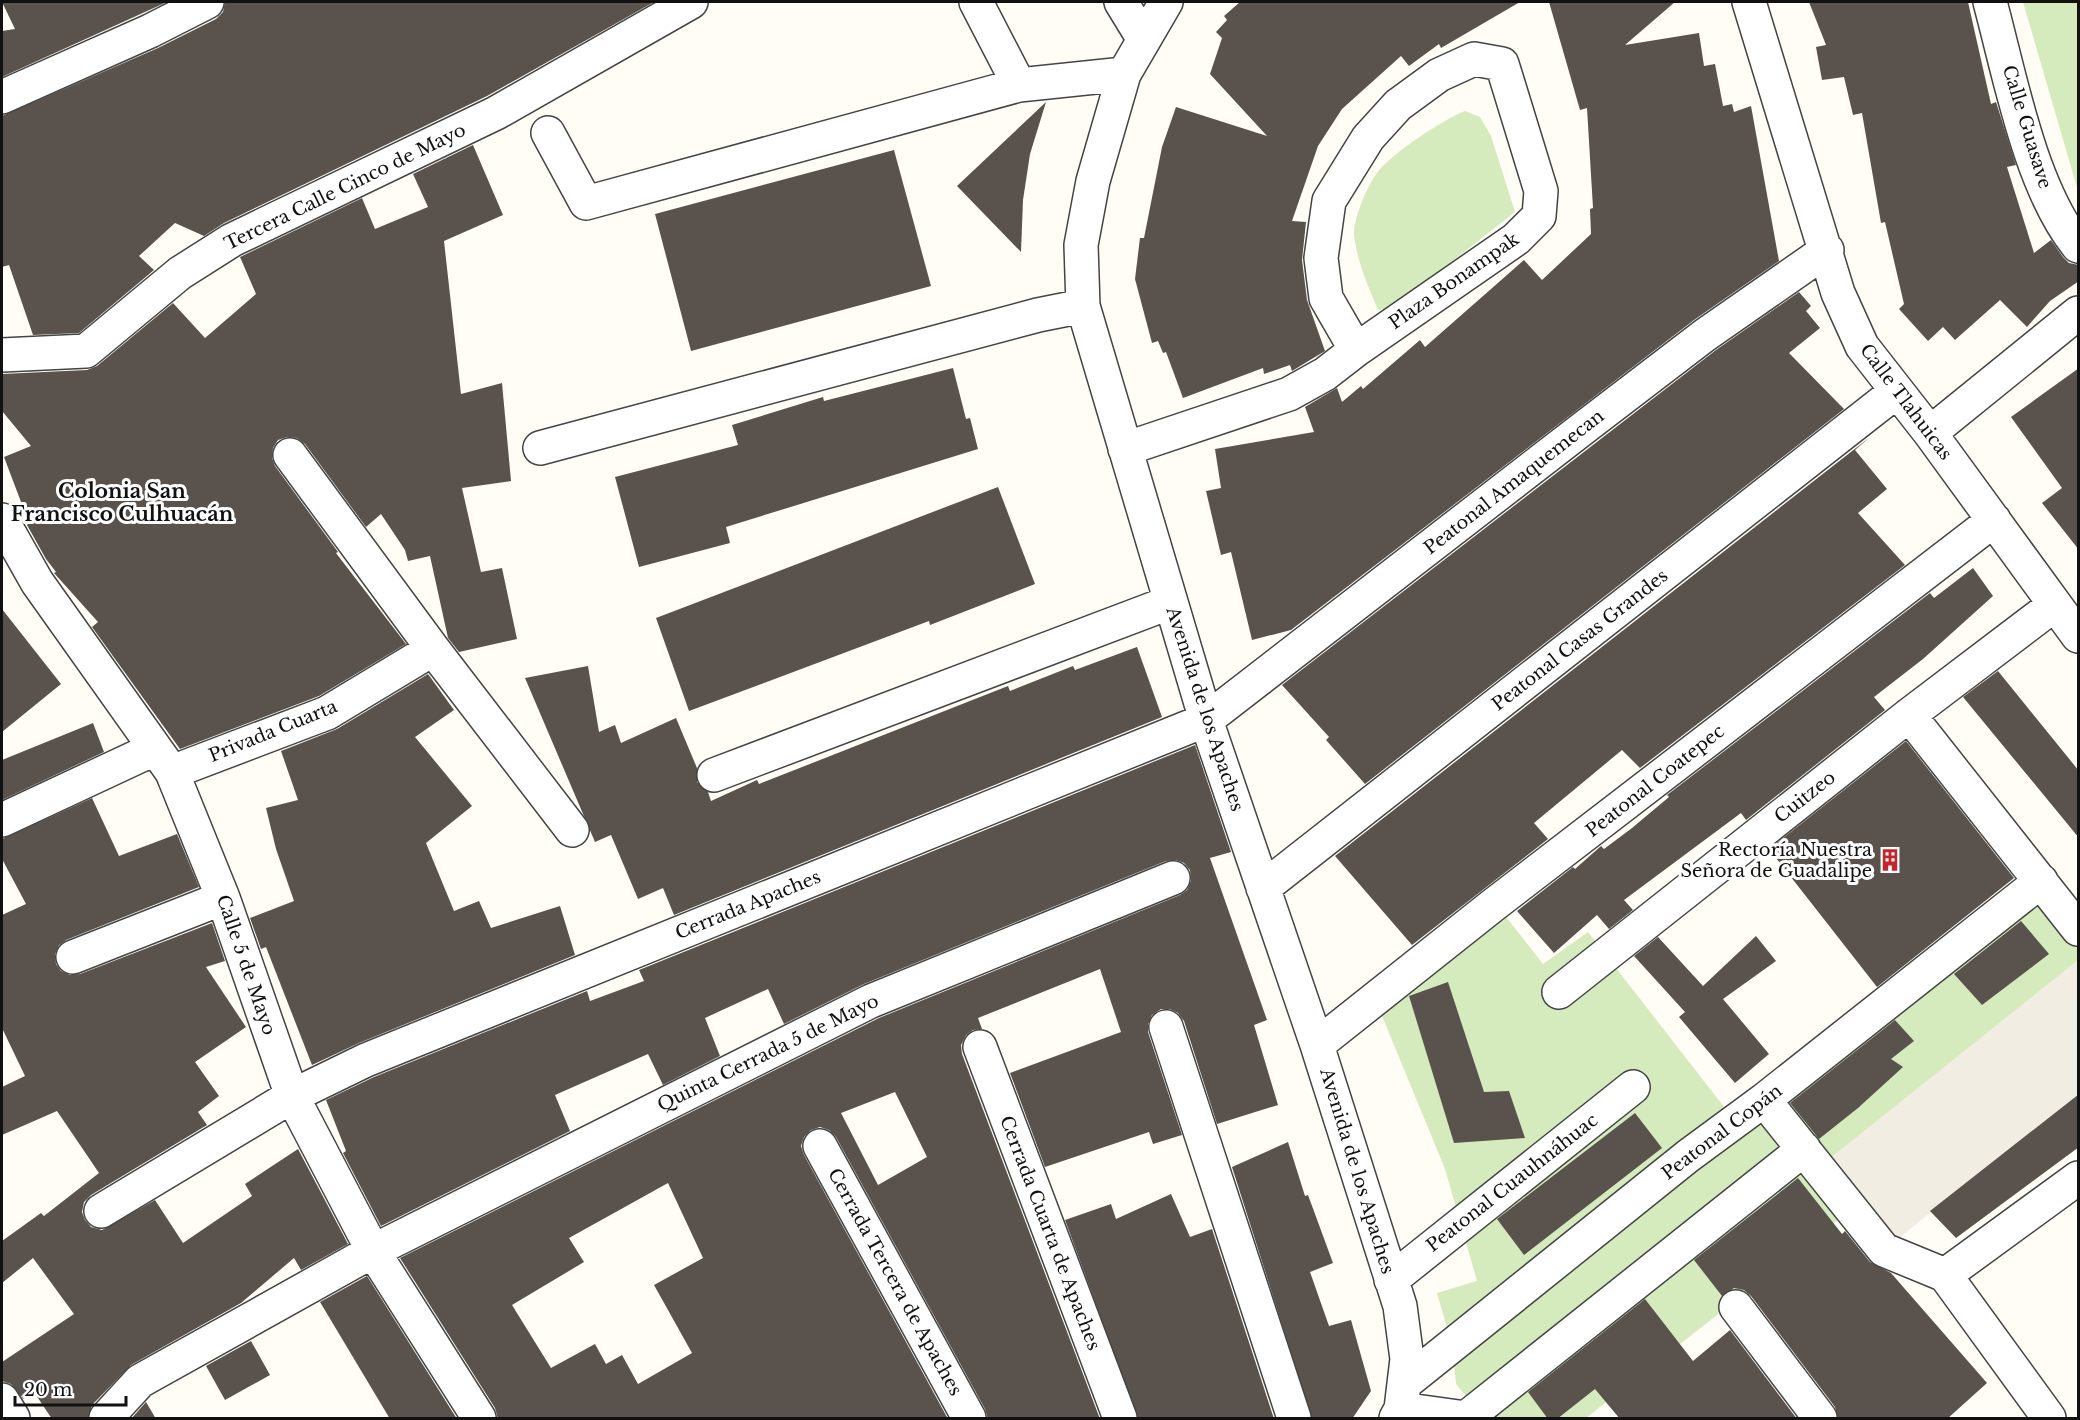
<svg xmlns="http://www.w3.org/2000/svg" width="2080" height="1420" viewBox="0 0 2080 1420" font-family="'Libre Baskerville',serif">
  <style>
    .green { fill: #d5ebbd }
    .plaza { fill: #f1ede2 }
    .building { fill: #5a524d; fill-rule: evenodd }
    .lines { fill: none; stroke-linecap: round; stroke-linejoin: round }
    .minor-casing { stroke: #444; stroke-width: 36 }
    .minor { stroke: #fff; stroke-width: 33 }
    .labels { text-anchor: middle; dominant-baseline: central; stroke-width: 6; stroke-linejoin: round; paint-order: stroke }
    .street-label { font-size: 18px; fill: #111; stroke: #fff }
    .poi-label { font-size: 18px; fill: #111; stroke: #fff; text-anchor: end }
    .neighbourhood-label { font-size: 20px; font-weight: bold; fill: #111; stroke: #fff }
  </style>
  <rect width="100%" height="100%" fill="#fffdf5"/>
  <path class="green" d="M2023,2H2078V192V191Z
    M1465,111L1480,117L1491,136L1515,212L1393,308L1378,310C1368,286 1357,261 1354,235C1353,219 1369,180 1381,168C1399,149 1441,121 1465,111Z
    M2039,896L2078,945V960L1852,1209L1586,1418H1484L1456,1384L1452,1345L1437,1293L1477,1281L1445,1169L1380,1011L1503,913L1543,964L1588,932L1742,1130Z"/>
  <path class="plaza" d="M2078,960V1094L1884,1250L1819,1167Z"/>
  <path class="building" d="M2,2H167L2,77V31L15,29Z
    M225,2H654L487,96L224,223L204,236L175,223L139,256L154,270L79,333L33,335L9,265L2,267V116L158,48L216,19L223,12Z
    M1240,2H1520L1441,48L1439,44L1409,66L1401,56L1342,109L1318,146L1292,221L1306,222L1302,260L1307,300L1325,351L1292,371L1290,365L1264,374L1263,368L1183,398L1166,352L1163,353L1158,341L1152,343L1135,279L1140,238H1144L1162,147L1176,107L1267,136L1210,74L1222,38L1216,32L1227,20L1224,16Z
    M1549,2H1675L1625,45L1699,33L1704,66L1715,64L1723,106L1732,104L1734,112L1751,106L1779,261L1694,320L1291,630L1252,640L1231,552L1221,555L1206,491L1221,488L1215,449L1314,432L1305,407L1337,388L1342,402L1361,386L1363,389L1420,340L1425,347L1524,260L1542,280L1591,234L1590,209L1593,208L1587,108L1580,110Z
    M1809,2H1968L1991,104L1996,102L2016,165L2007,167L2034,253L2051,240L2063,257L2069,263L2079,265V281L2050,301L2027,327L2000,300L1955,340L1943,327L1928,341L1899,309L1904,304L1885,222L1881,223L1862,113L1853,115L1844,77L1822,80L1816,47L1826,45Z
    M1046,102L1030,154L1023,200L1021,252L957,186Z
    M473,145L503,215L444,241L461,394L502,383L511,481L462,488L481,572L502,568L517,639L459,652L448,638L430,556L408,561L405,550L381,514L366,527L305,444L297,438L287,437L278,440L273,448L272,458L275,466L338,552L336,553L406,644L319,696L180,749L92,627L98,622L54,573L56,572L46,559L27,525L29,523L4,457L31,446L2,411V374L87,370L97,366L173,303L205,338L256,294L240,257L362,198L375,229L428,207L413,174Z
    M894,150L931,286L691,351L655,214Z
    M1799,292L1811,306L1806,311L1820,328L1789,353L1844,409L1365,784L1326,740L1329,737L1282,685L1716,350Z
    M953,368L966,419L970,418L978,449L726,527L730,543L639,567L615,477L738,445L732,425L823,397L824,401Z
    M2079,368V550L2042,503L2062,488L2011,417Z
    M1870,437L1855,450L1887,489L1858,513L1905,565L1640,768L1622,750L1534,823L1548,839L1412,945L1335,856Z
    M998,487L1035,584L930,625L929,621L689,711L656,618Z
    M1973,568L1993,596L1923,659L1874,697L1885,710L1746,820L1741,813L1624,900L1633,910L1609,929L1597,915L1554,953L1517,911L1573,867L1575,869L1601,846L1604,849L1632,828L1669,797L1667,795L1930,593L1934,598Z
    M2,609L61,684L2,732Z
    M1137,647L1162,717L674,915L663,888L638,899L611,835L595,842L525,678L588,666L599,732L615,725L621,743L676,718L697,768V782L708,792L711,801L757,780L759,784L1008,686L1010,691L1073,666L1075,670Z
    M1998,671L2079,771V838L1963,697Z
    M428,674L454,710L415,737L472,806L426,843L454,911L479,901L491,928L560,906L575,955L359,1043L312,1065L266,947L261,949L250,918L294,901L276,849L266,808L298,800L281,751L337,729Z
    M93,723L104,752L2,800V760Z
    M1906,741L2014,878L1877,987L1769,849Z
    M1195,745L1231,852L1210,858L1267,1020L1254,1025L1278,1105L1217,1124L1184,1021L1178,1013L1170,1009H1161L1152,1015L1148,1024V1032L1182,1135L1153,1144L1149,1132L1045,1167L1010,1073L1121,1032L1100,969L978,1018L982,1029L973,1030L966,1035L961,1045L962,1054L1100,1419H988L985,1409L836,1137L829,1130L820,1127L811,1130L804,1137L801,1146L804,1155L948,1419H498L495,1408L400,1258L879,1018L1180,895L1187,890L1191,881L1190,870L1184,863L1176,860L1166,861L864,984L784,1024L768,989L705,1018L720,1056L663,1085L648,1054L555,1095L570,1131L381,1226L343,1153L346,1151L326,1100L374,1077L587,991L590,1001L644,981L639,970ZM895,1092L927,1157L878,1185L841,1113ZM668,1183L703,1258L654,1285L692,1353L638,1384L622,1355L606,1364L595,1344L551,1368L512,1305L584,1262L569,1238Z
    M92,798L119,856L177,834L199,887L66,940L59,945L55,954L56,964L61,971L70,975L80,974L212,923L225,961L206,967L246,1027L195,1062L219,1096L198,1112L207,1125L91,1195L84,1202L82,1212L85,1220L91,1227L102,1230L155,1200L183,1243L252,1196L245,1184L298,1149L348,1244L301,1270L294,1258L241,1303L131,1365L92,1405L88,1419H52L34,1392L23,1399L11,1384L2,1381V1362L74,1314L33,1258L2,1283V1241L41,1213L44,1216L99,1173L57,1111L2,1135V1087L25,1076L2,1028V915L26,904L2,859V839Z
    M2021,921L2049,954L1982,1005L1954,974Z
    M1756,936L1776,961L1723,999L1769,1054L1735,1083L1679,1017L1685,1012L1634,956L1658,937L1703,986Z
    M1448,982L1484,1092L1509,1091L1525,1138L1454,1143L1409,996Z
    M1895,1020L1914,1041L1891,1059L1903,1067L1858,1108L1819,1139L1790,1103Z
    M2079,1094V1147L1956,1238L1930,1211Z
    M1635,1113L1662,1148L1524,1255L1497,1219Z
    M1288,1142L1305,1196L1308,1195L1333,1263L1310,1272L1329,1326L1351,1320L1371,1391L1352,1419H1312L1232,1167Z
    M1798,1178L1842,1234L1845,1231L1870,1262L1891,1273L1987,1383L1947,1419H1838L1835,1407L1751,1296L1744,1290L1734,1288L1722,1296L1694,1260Z
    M1171,1194L1190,1237L1212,1229L1274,1419H1138L1065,1220L1111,1204L1116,1219Z
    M367,1276L457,1419H390L320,1302Z
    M1645,1299L1693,1361L1730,1330L1797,1419H1620L1595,1389L1557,1419H1548L1528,1392Z
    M251,1341L270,1375L225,1400L206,1366Z
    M146,1402L156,1419H131Z"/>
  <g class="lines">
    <g class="minor-casing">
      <path id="minor" d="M976,2L1019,85
        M1121,2L1143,38
        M1166,2L1124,74L1093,181L1081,245L1083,306L1206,720L1317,1045L1400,1306L1407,1359L1401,1409L1396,1418
        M1749,2L1838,293L1862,346L1930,433L2078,636
        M1990,2C2010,76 2030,187 2078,246
        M2,97L150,31L207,2
        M548,133L586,203L1019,85L1124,74
        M2,355L86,351L180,273L232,240L496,113L691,2
        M1930,433L2078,313
        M540,448L1038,315L1083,306
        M1125,449L1289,394L1325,374L1356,350L1516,239L1539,216L1541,191L1502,64L1474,59L1439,75L1398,105L1368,138L1329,201L1321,258L1326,298L1356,350
        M290,455L433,649L572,830
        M2,520L37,582L172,772L223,898L292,1096L373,1251L479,1418
        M1909,715L2078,929
        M172,772L327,713L433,649
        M714,775L1171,602
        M2,820L154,749
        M1263,888L1897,391
        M73,957L223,898
        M1559,992L1909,715L2054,605
        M1166,1027L1294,1418
        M1317,1045L1492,906L1994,520
        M980,1047L1120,1418
        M1764,1100L1884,1250L1945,1275L2049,1418
        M820,1146L969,1418
        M101,1211L292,1096L366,1060L1206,720L1586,426L1705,335L1827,250
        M1945,1275L2078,1178
        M1391,1280L1633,1087
        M1736,1307L1820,1418
        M1404,1384L1688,1156L1764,1100L2041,881
        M2,1400L13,1418
        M1401,1409L1466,1418L1804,1149
        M106,1418L140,1381L373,1251L871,1001L1173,878"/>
    </g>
    <use href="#minor" class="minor"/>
  </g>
  <defs>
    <g id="building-bare" transform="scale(1.8)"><path d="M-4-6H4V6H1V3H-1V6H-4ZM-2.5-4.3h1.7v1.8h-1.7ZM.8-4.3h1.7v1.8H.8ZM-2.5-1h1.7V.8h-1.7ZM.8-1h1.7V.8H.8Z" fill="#c4262e" stroke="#fff" stroke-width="2.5" paint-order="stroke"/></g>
  </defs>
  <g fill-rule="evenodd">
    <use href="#building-bare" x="1890" y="860"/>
  </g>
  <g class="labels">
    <g class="street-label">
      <text transform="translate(2027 127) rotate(73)">Calle Guasave</text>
      <text transform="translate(345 187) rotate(-26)">Tercera Calle Cinco de Mayo</text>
      <text transform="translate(1454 281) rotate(-35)">Plaza Bonampak</text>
      <text transform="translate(1906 402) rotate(53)">Calle Tlahuicas</text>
      <text transform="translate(1514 482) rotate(-38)">Peatonal Amaquemecan</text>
      <text transform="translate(1580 640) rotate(-38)">Peatonal Casas Grandes</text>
      <text transform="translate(1205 709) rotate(72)">Avenida de los Apaches</text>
      <text transform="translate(273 731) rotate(-22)">Privada Cuarta</text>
      <text transform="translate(1655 781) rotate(-38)">Peatonal Coatepec</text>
      <text transform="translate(1805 797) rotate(-38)">Cuitzeo</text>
      <text transform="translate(748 905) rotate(-22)">Cerrada Apaches</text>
      <text transform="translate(246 965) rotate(71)">Calle 5 de Mayo</text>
      <text transform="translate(768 1053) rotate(-26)">Quinta Cerrada 5 de Mayo</text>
      <text transform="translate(1722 1132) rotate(-37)">Peatonal Copán</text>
      <text transform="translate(1357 1171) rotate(73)">Avenida de los Apaches</text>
      <text transform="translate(1512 1183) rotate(-38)">Peatonal Cuauhnáhuac</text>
      <text transform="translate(1050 1233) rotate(69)">Cerrada Cuarta de Apaches</text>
      <text transform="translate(895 1282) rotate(61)">Cerrada Tercera de Apaches</text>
    </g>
    <g class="poi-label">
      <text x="1872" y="850">Rectoría Nuestra<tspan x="1872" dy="21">Señora de Guadalipe</tspan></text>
    </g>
    <g class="neighbourhood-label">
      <text x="122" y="491">Colonia San<tspan x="122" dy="23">Francisco Culhuacán</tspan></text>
    </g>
  </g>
  <rect width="2080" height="1420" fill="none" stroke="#111111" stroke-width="6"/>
  <path d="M15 1396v9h111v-9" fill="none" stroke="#111111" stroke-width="3"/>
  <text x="24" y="1396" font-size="18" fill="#111111" stroke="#ffffff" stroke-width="4.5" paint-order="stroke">20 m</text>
</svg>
